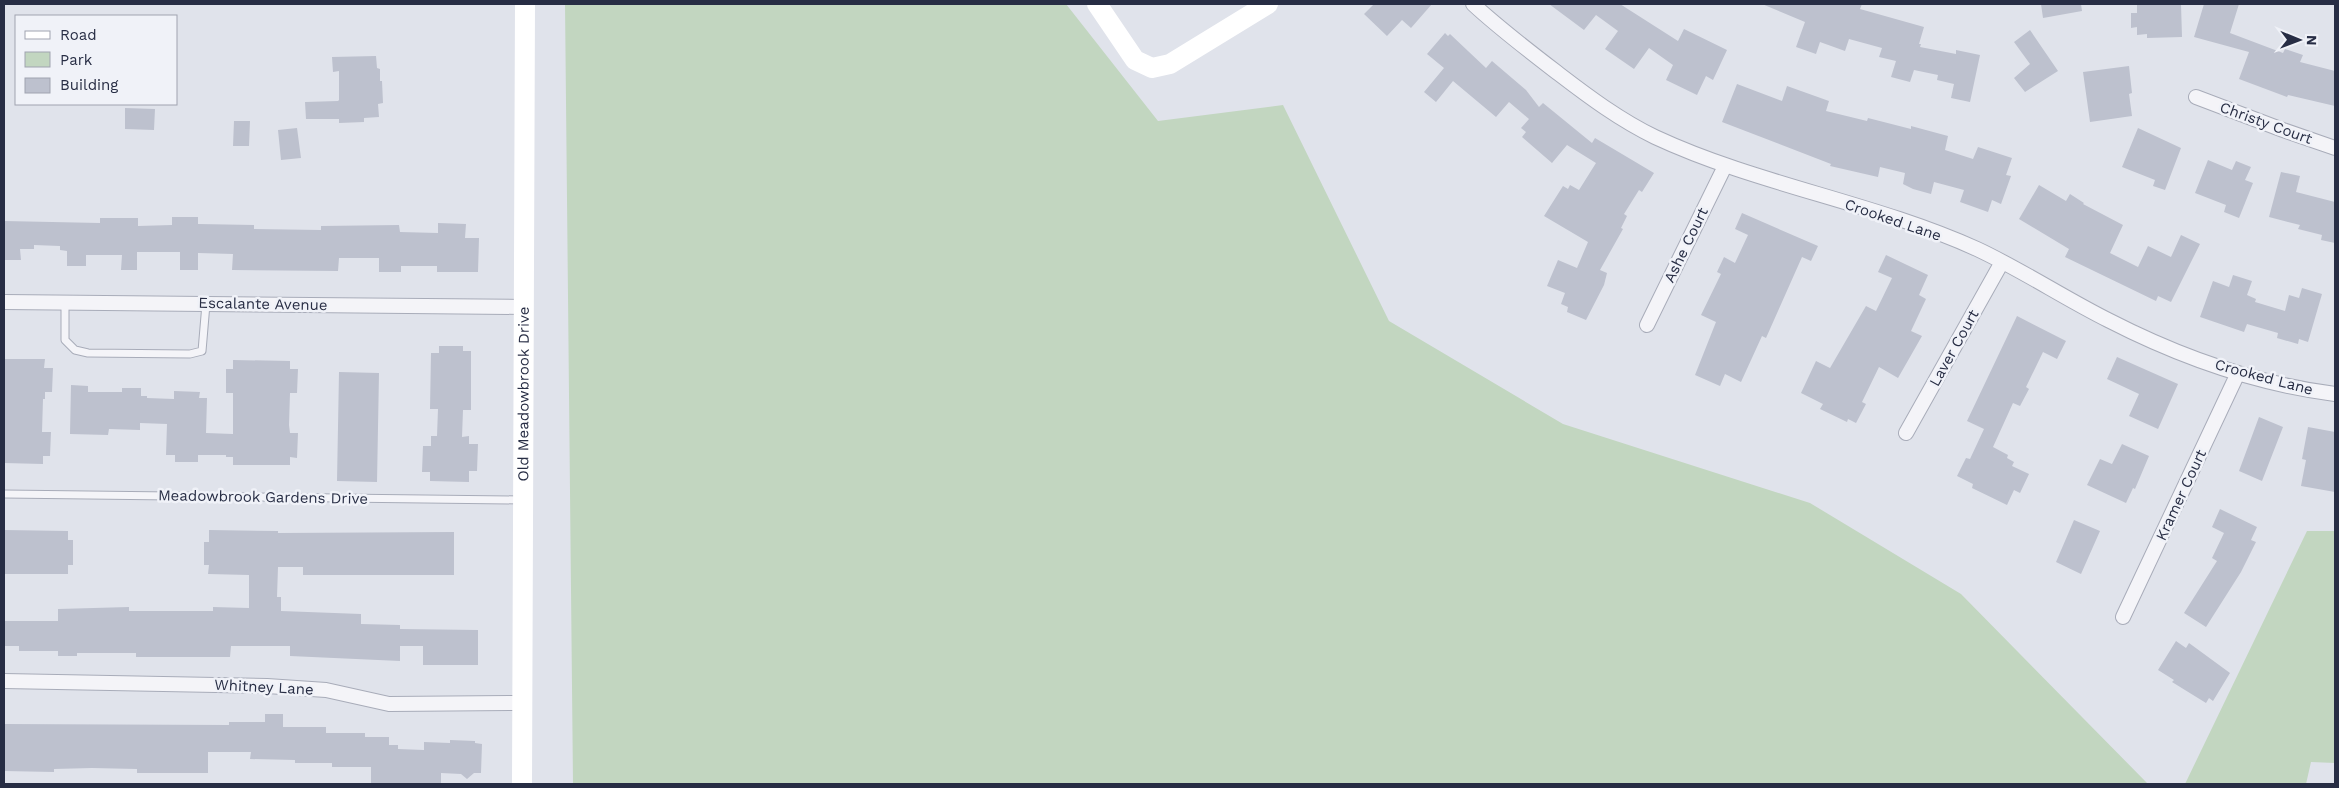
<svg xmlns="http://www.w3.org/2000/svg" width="2339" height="788" viewBox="0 0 2339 788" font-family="'Work Sans',sans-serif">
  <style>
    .green { fill: #c2d6c0 }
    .building { fill: #bdc1ce }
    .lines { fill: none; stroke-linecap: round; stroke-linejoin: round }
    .lane-casing { stroke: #a8acb9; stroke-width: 9 }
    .street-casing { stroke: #a8acb9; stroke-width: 16 }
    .lane { stroke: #f4f4f8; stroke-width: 7 }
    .street { stroke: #f4f4f8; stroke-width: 14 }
    .secondary { stroke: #fff; stroke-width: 20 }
    .labels { text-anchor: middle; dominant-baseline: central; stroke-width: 5; stroke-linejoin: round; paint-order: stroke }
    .street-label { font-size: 15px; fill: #272d44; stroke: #f0f2f8 }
  </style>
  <rect width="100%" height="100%" fill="#e0e3eb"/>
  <path class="green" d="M565,4H1066L1158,121L1283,105L1389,321L1563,424L1810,503L1961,594L2148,784H573Z
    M2307,531H2335V763L2311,762L2306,784H2185Z"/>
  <path class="building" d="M1374,4H1432L1411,28L1402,20L1387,36L1364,14Z
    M1549,4H1620L1678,41L1684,29L1727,50L1713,80L1706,76L1697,95L1666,80L1673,65L1649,48L1634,69L1605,49L1618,31L1596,15L1584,30Z
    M1762,4H1862L1860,9L1924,27L1919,44H1921L1920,47L1956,54V50L1980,55L1970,102L1951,98L1954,84L1937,80L1938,75L1914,70L1910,82L1891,77L1896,61L1879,57L1882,48L1849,39L1845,51L1820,42L1816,54L1796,47L1805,22Z
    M2041,4H2081L2082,11L2043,18Z
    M2137,4H2181L2182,37L2147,38V34L2137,35V27L2131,28V13H2137Z
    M2204,4H2239L2230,33L2283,53L2285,49L2303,55L2300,62L2335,71V106L2288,95L2287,97L2239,79L2249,52L2194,37Z
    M2030,30L2058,71L2025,92L2014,78L2030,64L2014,42Z
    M1445,33L1448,36L1450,34L1486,68L1492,61L1526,90L1539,107L1543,103L1592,143L1595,138L1654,173L1642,192L1639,190L1624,214L1627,216L1621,228L1623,229L1600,270L1607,273L1604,285L1586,320L1567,312L1568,307L1561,304L1565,293L1547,286L1558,260L1577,268L1588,242L1544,216L1563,186L1568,189L1570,185L1579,190L1596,163L1567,145L1552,163L1522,137L1526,132L1521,128L1529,119L1509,102L1496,117L1453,81L1436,102L1424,92L1444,68L1427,54Z
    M376,56L377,68L380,69V81H382L383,103L378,104L379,117L364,118V122L339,123V119H306L305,102L338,101L339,100V71L333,72L332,57Z
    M2129,66L2132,93L2129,94L2132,116L2090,122L2083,72Z
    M1737,84L1782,101L1787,86L1829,101L1826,111L1867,121L1868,118L1911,129V126L1948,136L1945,150L1973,159L1978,147L2012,158L2006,175L2011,176L2001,204L1992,200L1988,212L1960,202L1964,190L1934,182L1931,194L1913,189L1903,184L1905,173L1880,167L1878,177L1830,166L1831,164L1722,122Z
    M125,108L155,109L154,130L125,129Z
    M234,121H250L249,146H233Z
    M297,128L301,158L281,160L278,130Z
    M2138,128L2181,148L2165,190L2153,186L2155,180L2122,167Z
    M2208,160L2232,170L2236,161L2251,167L2245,180L2253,183L2239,218L2224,212L2226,205L2195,193Z
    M2281,172L2300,176L2296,192L2335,202V243L2321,240L2322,235L2298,229L2300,225L2269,217Z
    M2039,185L2066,201L2070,194L2084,203L2083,204L2123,225L2110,253L2138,267L2148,246L2171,257L2181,235L2200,244L2171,302L2158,296L2156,301L2065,257L2069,249L2019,219Z
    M1742,213L1818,246L1811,261L1802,257L1766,338L1762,336L1741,382L1725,374L1720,386L1695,375L1716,322L1701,315L1721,274L1717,272L1724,257L1735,263L1748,235L1735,229Z
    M172,217H198V224L254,225V229L321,230V226L399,225L400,232L438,233V223L466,224L465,238H479L478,272H437V266H401V272H379V258H339L338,271L232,270L233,254L198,253V270H180V252H137V270H121L122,255H86V266H67V251L60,250V246L34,245V249H20L21,260H4V221L100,223V218H138V226L172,225Z
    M1886,255L1928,275L1919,295L1926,299L1911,331L1922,336L1898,378L1879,367L1862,402L1866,404L1856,423L1848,419L1847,422L1820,409L1823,404L1801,393L1816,361L1830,368L1866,306L1876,311L1892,278L1878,272Z
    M2233,275L2252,281L2247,295L2256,299L2255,302L2285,311L2289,295L2299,298L2302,288L2322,294L2308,342L2299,339L2298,344L2277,338L2278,333L2247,324L2244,332L2200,317L2213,281L2229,287Z
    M2017,316L2066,341L2057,359L2043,352L2026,387L2029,389L2020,406L2013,403L1993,447L2008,455L2007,458L2014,462L2012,466L2029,474L2020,493L2014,490L2007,505L1972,488L1973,484L1957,476L1966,458L1970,459L1984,429L1967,421Z
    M439,346H463V351H471V410H463L462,437L469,436V444H478L477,471H469V482L430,481V472H422L423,446H431V436H437L438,409H430L431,353H439Z
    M2117,357L2178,384L2158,429L2129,416L2139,394L2107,379Z
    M4,359H45L44,368H53L52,392H45V399H43L42,432H51L50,456H43V464L4,463Z
    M233,360L290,361V369H298L297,393H290L289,425L290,433H298L297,458L290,457V465H233V457H226V455H198V462H175V455H166L167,424L140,423V430L109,429L108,435L70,434L71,385L88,386V392H122V388H141V396H147V398L174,399V391L200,392L199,398H207L206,433L233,434V393H226V369H233Z
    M339,372L379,373L377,482L337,481Z
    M2259,417L2283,427L2262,481L2239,471Z
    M2308,427L2335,432V492L2301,486L2306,460L2302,459Z
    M2122,444L2149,456L2135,489L2133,488L2126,503L2087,485L2100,459L2112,464Z
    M2220,509L2257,527L2251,540L2256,542L2241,572L2206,627L2184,613L2217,561L2212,558L2224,533L2212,527Z
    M2074,520L2100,531L2081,574L2056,562Z
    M4,530L68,531V540H73V565H68V574H4Z
    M209,530L278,531V533L454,532V575H303V567H278L277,597H281V611L361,614V624L400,625V629L478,630V665H423V646H400V661L290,656V646H231L230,657H136V653H77V656H58V651H19V646H4V621H58V609L129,607V611H213V607L249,608V575L208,574L209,565H204V542H209Z
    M2176,641L2186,648L2189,643L2230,673L2213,701L2209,698L2206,703L2172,682L2174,680L2158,670Z
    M265,714H283V727H326V733H365V737H389V745H398V749L424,750V742L450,743V740L475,741V743L482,744L481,773H474L467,779L461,774L441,773V784H371V767H332V763H295V760L250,759L251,752H208V773H137V769L92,768L54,769V772L4,771V724L229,725V722H265Z"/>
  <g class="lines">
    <g class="lane-casing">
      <path id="lane" d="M65,302V340L75,350L88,353L190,354L202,351L206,304
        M4,494L520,500"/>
    </g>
    <g class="street-casing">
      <path id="street" d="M1473,4C1500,29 1529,51 1559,74C1589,97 1620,120 1655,137C1758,185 1873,202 1977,249C2022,270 2064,298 2108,320C2178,356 2257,384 2335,394
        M2196,97L2283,130L2335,148
        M4,302L523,307
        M1647,325L1725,166
        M1906,433L2002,262
        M2123,617L2238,373
        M4,681L267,686L326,690L389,704L522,703"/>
    </g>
    <use href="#lane" class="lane"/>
    <use href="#street" class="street"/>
    <g class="secondary">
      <path d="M1097,4L1135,60L1152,68L1170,64L1268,4"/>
      <path id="s1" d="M522,784L525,4"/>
    </g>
  </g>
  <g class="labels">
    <g class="street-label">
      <text transform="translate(2266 123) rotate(20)">Christy Court</text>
      <text transform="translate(1893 220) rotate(19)">Crooked Lane</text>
      <text transform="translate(1686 245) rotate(-64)">Ashe Court</text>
      <text transform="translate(263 304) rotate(1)">Escalante Avenue</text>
      <text transform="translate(1954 348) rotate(-61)">Laver Court</text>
      <text transform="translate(2264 377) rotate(15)">Crooked Lane</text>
      <text stroke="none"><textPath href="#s1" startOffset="390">Old Meadowbrook Drive</textPath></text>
      <text transform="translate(2181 495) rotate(-65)">Kramer Court</text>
      <text transform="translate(263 497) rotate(1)">Meadowbrook Gardens Drive</text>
      <text transform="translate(264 687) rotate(3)">Whitney Lane</text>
    </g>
  </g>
  <rect width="2339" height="788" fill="none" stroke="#272d44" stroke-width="10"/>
  <rect x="15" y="15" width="162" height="90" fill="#f0f2f8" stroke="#a0a3b0"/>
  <rect x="25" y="31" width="25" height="8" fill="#ffffff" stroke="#a0a3b0"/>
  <text x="60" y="40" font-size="15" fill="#272d44">Road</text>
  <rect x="25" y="52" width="25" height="15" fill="#c2d6c0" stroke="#a0a3b0"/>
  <text x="60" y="65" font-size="15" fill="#272d44">Park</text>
  <rect x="25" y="78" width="25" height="15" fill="#bdc1ce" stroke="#a0a3b0"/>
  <text x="60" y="90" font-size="15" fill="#272d44">Building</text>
  <g transform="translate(2299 40) rotate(91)" stroke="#f0f2f8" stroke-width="4" paint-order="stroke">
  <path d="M0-4L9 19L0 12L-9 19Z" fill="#272d44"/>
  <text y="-8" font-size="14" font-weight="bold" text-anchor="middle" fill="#272d44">N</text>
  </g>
</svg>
